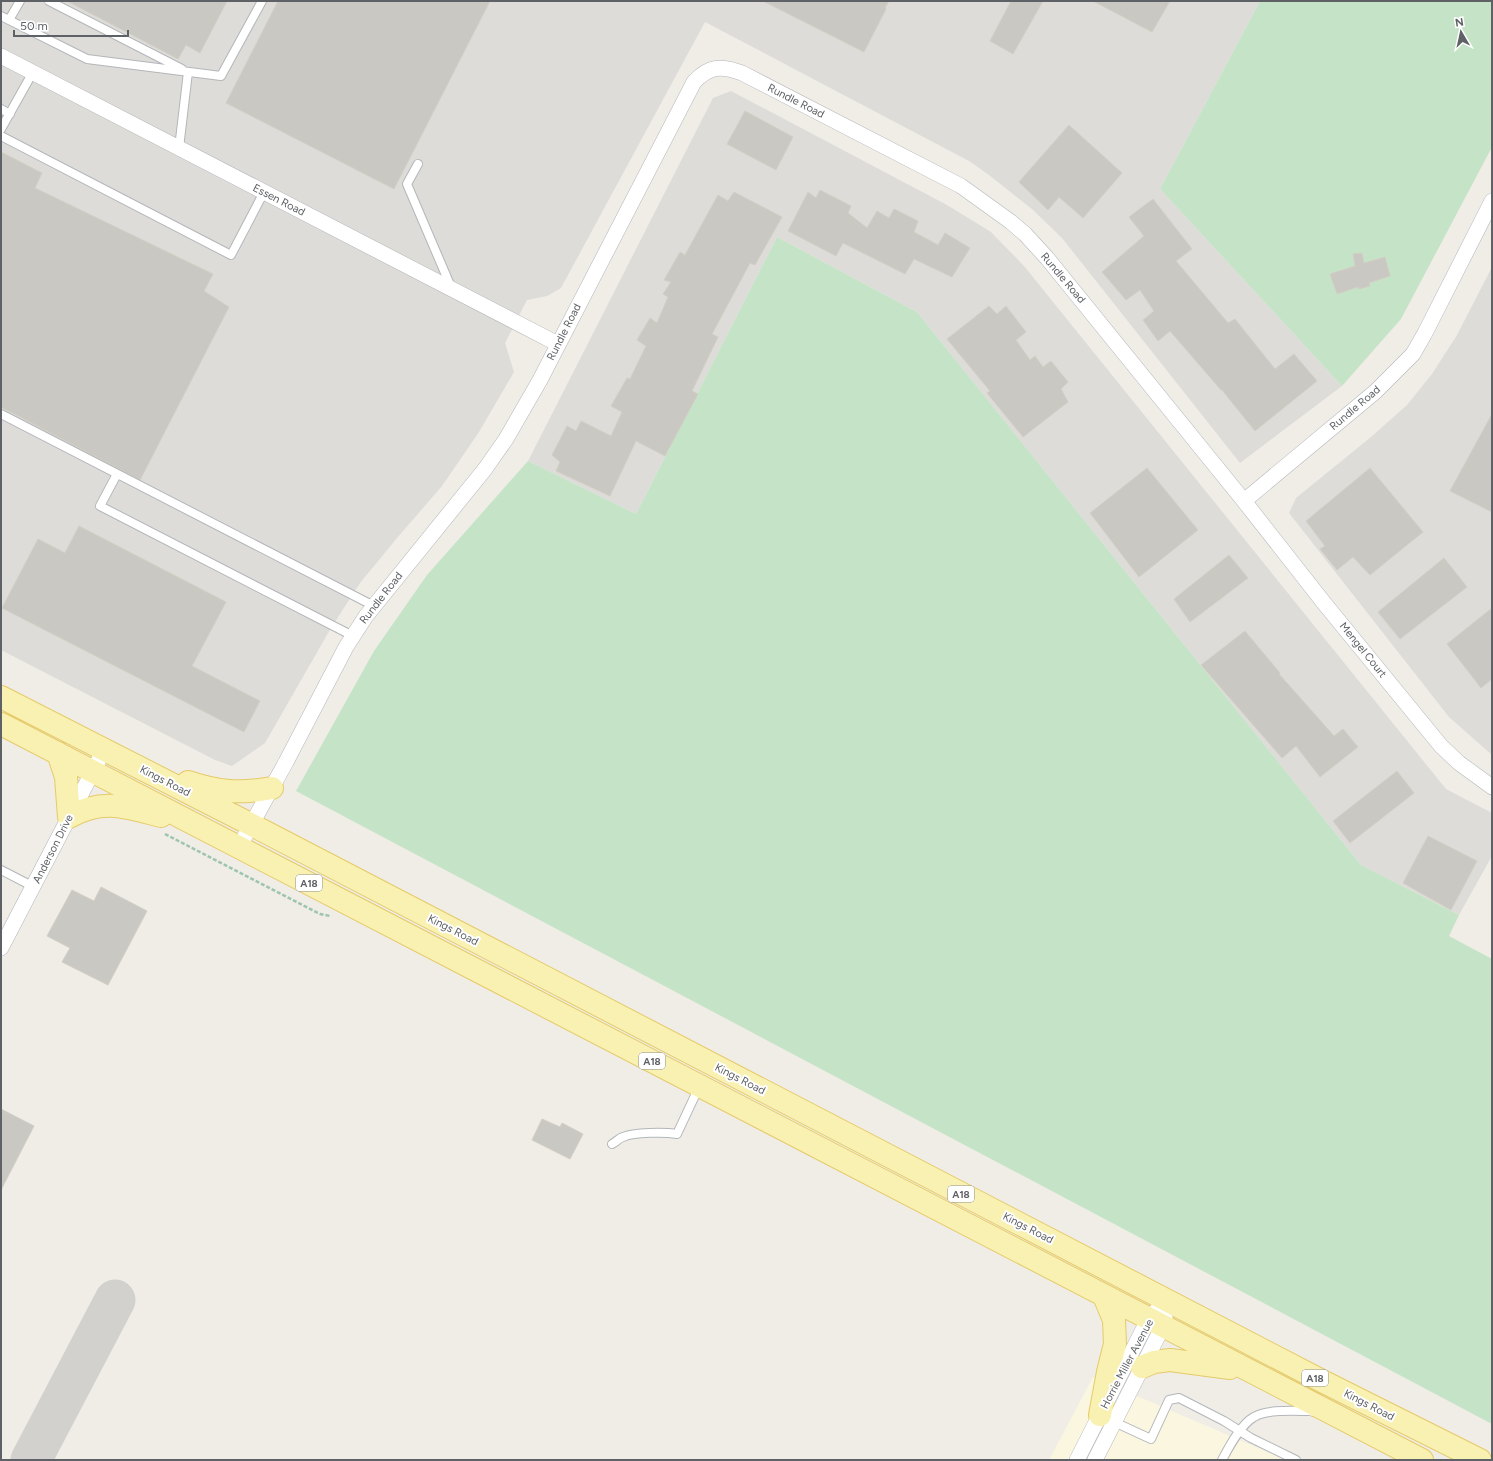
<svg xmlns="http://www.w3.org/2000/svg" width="1493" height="1461" viewBox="0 0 1493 1461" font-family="Figtree,sans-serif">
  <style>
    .commercial { fill: #fbf6df }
    .industrial { fill: #dedcd8 }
    .green { fill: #c5e4c7 }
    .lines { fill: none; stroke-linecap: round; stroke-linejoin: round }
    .taxiway { stroke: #d2d1ce; stroke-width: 41 }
    .building { fill: #cac8c3; stroke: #d3cfc5 }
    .lane-casing { stroke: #b3b6ba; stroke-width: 10 }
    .street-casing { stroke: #b3b6ba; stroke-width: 16 }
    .primary-casing { stroke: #e6ca69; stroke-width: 24 }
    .path { stroke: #9ec5ac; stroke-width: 2.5; stroke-dasharray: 4 2; stroke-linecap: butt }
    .lane { stroke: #fff; stroke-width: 8 }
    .street { stroke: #fff; stroke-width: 15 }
    .primary { stroke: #f8f1b2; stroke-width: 22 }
    .labels { text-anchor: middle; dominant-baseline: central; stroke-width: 4; stroke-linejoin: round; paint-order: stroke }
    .shield { fill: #fff; stroke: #8e9093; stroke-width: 1 }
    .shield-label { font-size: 10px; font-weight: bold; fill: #5e6165 }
    .street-label { font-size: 11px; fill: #5e6165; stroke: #fff }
  </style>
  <rect width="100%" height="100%" fill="#efede6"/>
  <path class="commercial" d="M1093,1377L1286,1460H1049Z"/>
  <path class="industrial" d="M1,1H1260L1160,189L1342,386L1240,463L1062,238L1033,210L989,175L969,161L705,22L561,288L547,296L527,300L505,343L514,372L479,432L442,486L397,538L360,583L331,628L265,743L232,766L215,760L1,650Z
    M731,91L947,205L991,232L1024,266L1446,789L1492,813V856L1459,915L1361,865L917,312L777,237L636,514L528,461L713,98Z
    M1492,267V755L1449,717L1289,513L1296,498L1371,437L1407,405L1432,374L1457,335Z"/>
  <path class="green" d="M1260,1H1492V147L1401,319L1342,386L1160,189Z
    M777,237L917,312L1361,865L1459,915L1449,936L1492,959V1424L296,791L374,651L427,575L528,461L636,514Z"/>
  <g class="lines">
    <path class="taxiway" d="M31,1460L115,1300"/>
  </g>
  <path class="building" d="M67,1H227L200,53L186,45L178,59Z
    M278,1H490L394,189L226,103Z
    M763,1H889L885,8L886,9L864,52Z
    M1011,1H1043L1013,54L990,41Z
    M1093,1H1170L1152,32Z
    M745,111L793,137L776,170L727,144Z
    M1069,125L1122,173L1083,218L1059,197L1048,210L1019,182Z
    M1,152L42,173L35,188L213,274L204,291L229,307L140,480L1,407Z
    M820,190L851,206L848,213L867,228L877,211L889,218L894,209L918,221L914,232L938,245L945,233L970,248L952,277L914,259L905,274L843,243L836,256L788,231L808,192L816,198Z
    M734,192L782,217L755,265L750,263L712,334L718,337L692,391L698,394L665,456L636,441L610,496L556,471L560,462L552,455L567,426L576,431L581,421L611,436L622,412L611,406L627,378L630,379L646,346L637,340L650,318L657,323L668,297L663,294L671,282L664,280L680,252L685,255L718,195L728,201Z
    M1153,199L1192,249L1176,261L1228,323L1235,319L1275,369L1294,354L1317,381L1255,431L1222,390H1221L1170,331L1158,341L1143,320L1154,311L1140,290L1126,300L1102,272L1144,236L1129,217Z
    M1362,253L1364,263L1385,257L1390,276L1369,283L1370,286L1359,289L1358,287L1337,294L1330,274L1355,266L1353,254Z
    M989,306L997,314L1006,306L1026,332L1016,340L1030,360L1035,356L1043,367L1051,361L1068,382L1061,389L1068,402L1023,437L987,393L990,391L947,339Z
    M1492,414V512L1450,491Z
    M1147,468L1198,530L1139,577L1090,513Z
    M1370,468L1423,532L1370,575L1353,557L1337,570L1320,549L1325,546L1306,521Z
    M79,526L226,602L192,666L260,701L244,732L2,608L38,539L65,553Z
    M1229,555L1248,578L1190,622L1174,599Z
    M1444,558L1467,587L1400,639L1378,612Z
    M1492,608V679L1481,688L1447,644Z
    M1245,631L1280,673L1279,674L1334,736L1343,729L1358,747L1320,777L1296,746L1282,758L1201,665Z
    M1397,771L1414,793L1350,843L1333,821Z
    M1428,836L1477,861L1451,910L1403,883Z
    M101,887L147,911L108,985L62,962L70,948L47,936L72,890L94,901Z
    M1,1109L34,1126L1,1190Z
    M542,1119L560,1127L562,1123L583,1134L570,1159L532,1140Z"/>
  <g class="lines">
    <g class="lane-casing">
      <path id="lane" d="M49,1L182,69
        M1,16L87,59L221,76L262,1
        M9,20L20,1
        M1,109L10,114
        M1,129L33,72
        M1,136L231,255L264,192
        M179,148L188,72
        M418,164L407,184L451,287
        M1,414L374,606
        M117,474L100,506L353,636
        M1,870L34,887
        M612,1144C616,1142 619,1138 623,1137C634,1132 665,1132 677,1134L699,1087
        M1112,1421L1151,1439L1169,1400L1179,1398L1224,1421L1251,1438L1296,1460
        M1222,1460C1229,1447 1241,1424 1254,1417C1267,1409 1294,1411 1310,1411L1314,1412"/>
    </g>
    <g class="street-casing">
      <path id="street" d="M1,56L558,344
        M1244,501L1324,603L1441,746L1459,763L1492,787
        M239,847L286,762L346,647L366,616L485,469L506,439L540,380L694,82C709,66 721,65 742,73L961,186L1011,222L1025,234L1047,258L1244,501L1375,392L1413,354L1425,333L1492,201
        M1,948L104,750
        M1077,1460L1149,1318L1167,1300
        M1095,1460L1163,1326L1165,1317"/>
    </g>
    <g class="primary-casing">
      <path id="primary" d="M1,697L252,825L1324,1382L1480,1460
        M1,724L1422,1460
        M58,753L66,777L69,817C103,798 126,807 161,816
        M188,782C218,792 240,794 272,788
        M1142,1367L1154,1362L1170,1360L1230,1368
        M1100,1415L1108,1372L1115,1344L1114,1320L1104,1296"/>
    </g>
    <path class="path" d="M165,834L320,914L330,916"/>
    <use href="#lane" class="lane"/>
    <use href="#street" class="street"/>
    <use href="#primary" class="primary"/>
  </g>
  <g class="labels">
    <g class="shield">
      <rect x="296" y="875" width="26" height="16" rx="3"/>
      <rect x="639" y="1053" width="26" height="16" rx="3"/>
      <rect x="948" y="1186" width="26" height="16" rx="3"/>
      <rect x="1302" y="1370" width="26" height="16" rx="3"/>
    </g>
    <g class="shield-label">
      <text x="309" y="883">A18</text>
      <text x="652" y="1061">A18</text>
      <text x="961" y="1194">A18</text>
      <text x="1315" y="1378">A18</text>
    </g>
    <g class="street-label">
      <text transform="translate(796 101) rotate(27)">Rundle Road</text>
      <text transform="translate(279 200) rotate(27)">Essen Road</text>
      <text transform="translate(1063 278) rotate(50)">Rundle Road</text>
      <text transform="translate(564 332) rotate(-63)">Rundle Road</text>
      <text transform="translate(1355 408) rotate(-40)">Rundle Road</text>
      <text transform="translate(381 598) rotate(-52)">Rundle Road</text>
      <text transform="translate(1363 650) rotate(51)">Mengel Court</text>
      <text transform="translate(165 781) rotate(27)">Kings Road</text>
      <text transform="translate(53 849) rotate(-63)">Anderson Drive</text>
      <text transform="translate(453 930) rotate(27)">Kings Road</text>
      <text transform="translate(740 1079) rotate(27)">Kings Road</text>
      <text transform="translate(1028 1228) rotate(27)">Kings Road</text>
      <text transform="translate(1127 1364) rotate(-62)">Horrie Miller Avenue</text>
      <text transform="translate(1369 1405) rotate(27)">Kings Road</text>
    </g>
  </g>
  <rect width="1493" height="1461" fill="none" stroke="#5e6165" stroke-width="4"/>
  <g transform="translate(1461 32) rotate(351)" stroke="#ffffff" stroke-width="3" paint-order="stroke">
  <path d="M0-3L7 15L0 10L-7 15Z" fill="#5e6165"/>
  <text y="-6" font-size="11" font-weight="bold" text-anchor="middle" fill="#5e6165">N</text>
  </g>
  <path d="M14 30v6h114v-6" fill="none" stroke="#5e6165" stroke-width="2"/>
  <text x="20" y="30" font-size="12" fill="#5e6165" stroke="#ffffff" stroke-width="3" paint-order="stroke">50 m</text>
</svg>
